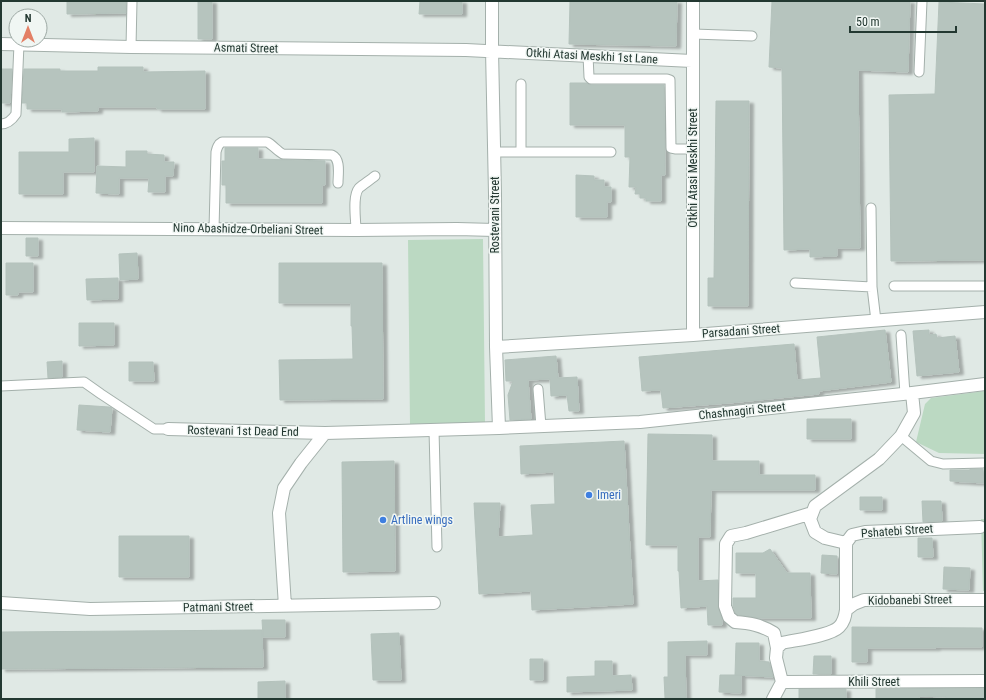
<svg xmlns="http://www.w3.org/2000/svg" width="986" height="700" viewBox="0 0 986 700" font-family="'Roboto Condensed',sans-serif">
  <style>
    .green { fill: #bbd9c2 }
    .building { fill: #b6c4be; stroke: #b4c2bc; filter: url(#shadow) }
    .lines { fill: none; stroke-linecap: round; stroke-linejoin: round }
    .service-casing { stroke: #a4b0ab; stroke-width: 11 }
    .minor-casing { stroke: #a4b0ab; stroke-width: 14 }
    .service { stroke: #fff; stroke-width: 9 }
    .minor { stroke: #fff; stroke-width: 12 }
    .shop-dot { fill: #3f7fe0; stroke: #f0f6f3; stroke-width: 1.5 }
    .labels { text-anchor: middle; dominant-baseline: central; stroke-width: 3; stroke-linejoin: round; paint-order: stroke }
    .street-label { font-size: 12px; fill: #233831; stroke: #f0f6f3 }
    .shop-label { font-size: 12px; fill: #366cbe; stroke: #f0f6f3; text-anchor: start }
  </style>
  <defs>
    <filter id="shadow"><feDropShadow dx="4.5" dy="2.5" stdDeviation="1" flood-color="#0004"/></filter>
  </defs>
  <rect width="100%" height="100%" fill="#e0e9e5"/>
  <path class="green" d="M483,239L485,423L410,424L408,240Z
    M985,391V454L939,453L916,442L925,404L931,398Z
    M981,519H985V591H983Z"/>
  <path class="building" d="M67,1H126V13L67,14Z
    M198,1H212V39H198Z
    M420,1H462V14H419Z
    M570,1H677L676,46L569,44Z
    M772,1H910L908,72L858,70L860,248H837V256L810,257V249L784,250L782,68L769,67Z
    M939,2L985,4V260L891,261L889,95L935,94Z
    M98,67H143V72L205,71V109H157V107H98V111L62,112V109H27V103H22L24,69H60V71H98Z
    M1,69H12L10,103H1Z
    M570,83H587L591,85H664L665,175H661V201H646V198H640V194H635L636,187H629L630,157H625V125H570Z
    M716,101H749L748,306H708V278H714Z
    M94,138V172H63V194H19V152H69V139Z
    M225,148H258V159L325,161V185H322V203H226V185H222V161H225Z
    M126,151H147V154L164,155V162H174L173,176H165V192H148L149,178H119V194L96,193L97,166L126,167Z
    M576,175L594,176V180H604V187H611V202H607V217H576Z
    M26,238H38V256H26Z
    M137,253L138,279L120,280L119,254Z
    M6,263H33V292H18V295H6Z
    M279,263H382L383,399L280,400L279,360L353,359L352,326H351V303H279Z
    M118,278V299L87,300L86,279Z
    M79,323H114V345L79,346Z
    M885,330L891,382L819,391V394L729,403L663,408L661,390L642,391L639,357L794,344L797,380L821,378L817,337Z
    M929,330V335L936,334L937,338L955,336L959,372L917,376L913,331Z
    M556,356L558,378L577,377L579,411H569L567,395L551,396L550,379L528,380L531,419L510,420L508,395L513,381H506L505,360Z
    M62,361V377L48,378L47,362Z
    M129,362H153L154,381H129Z
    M79,405L109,407L112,408L110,432L77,430Z
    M807,419H851V439H807Z
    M648,434L712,435V461H759V475H815V490H711L710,537H698V581L718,580V606L722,619V625H708L707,606L681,608L679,571H678V545H646Z
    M624,441L633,604L532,610L531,591L479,594L474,503H500L498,537L533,535L531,505L555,504L554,472L521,474L520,446Z
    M394,461L395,571L343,572L342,462Z
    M970,469H983L984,483L950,481V470H970Z
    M860,497H882V510H860Z
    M922,501H941L942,521L923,522Z
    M119,536H189V577H119Z
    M918,538H932L933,557H918Z
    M770,549L787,573H810L811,618H760L738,615L735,613L733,605V598H756V573H736V553H763Z
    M822,555L837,556V574L821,573Z
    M944,567L970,568L969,590L943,589Z
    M262,620H285V637H263Z
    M852,627L982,628V647H936V648H867V662H852Z
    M262,630L263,667L1,669V632Z
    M399,633L401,680H373L371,634Z
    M707,641V655H685L686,698H665L664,677H668V642Z
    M736,643H759V661L769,662L773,677L735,675Z
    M814,656H831V674H813Z
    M530,659H543V680H530Z
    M595,661H612V676L631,675L632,690L567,692V677L595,676Z
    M720,675H741V693L719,692Z
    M285,681V699H258V682Z
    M985,688V699H946V697L919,696V699H876V689Z
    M799,689H846V699H799Z"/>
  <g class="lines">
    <g class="service-casing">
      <path id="service" d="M693,34L752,36
        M131,47L132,1
        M588,55L589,77L591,79H667L670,80L671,148L676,149H693
        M919,72L922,1
        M1,124C8,124 12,120 16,114L19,44
        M494,152H521V84
        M521,152H611
        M871,208L872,287
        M214,229L216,152C217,148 218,144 222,142H267C273,145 277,151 283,154L332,155C341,159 338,174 338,183
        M356,230C356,220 352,196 359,188C364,184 370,180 375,176
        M795,283L872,287L876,321
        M894,286H985
        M901,335L905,394
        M1,386L84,382L101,394L154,429H168
        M538,389L541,426
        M434,430L437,547
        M901,436L931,461L943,464L983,463"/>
    </g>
    <g class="minor-casing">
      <path id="minor" d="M492,1V50L495,194L496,347L499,428
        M1,44L131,47L466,50L692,61
        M1,228L356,230L457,229L495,230
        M693,335V1
        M496,347L693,335L985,312
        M168,429L325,433L362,432L499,428L640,422L912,393L985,384
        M846,543L825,538L815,532L810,519L815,506L879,459L901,436L914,413L912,393
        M846,543L852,535L865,532L980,527
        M1,603L90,609L434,603
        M285,606L279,513L284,488L301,463L325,433
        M846,610L854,604L864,600H985
        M777,648L782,643C795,640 830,636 839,627C844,622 845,617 846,610V543
        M782,682L776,658L777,648L774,633C761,625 750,623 735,622L729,617L725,606L726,544L731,536L746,533L812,513
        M782,682L985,681
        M773,699L782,682"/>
    </g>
    <use href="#service" class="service"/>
    <use href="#minor" class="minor"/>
  </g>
  <g class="shop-dot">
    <circle cx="589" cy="495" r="4"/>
    <circle cx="383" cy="520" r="4"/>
  </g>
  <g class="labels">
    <g class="street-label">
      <text transform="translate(246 48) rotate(1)">Asmati Street</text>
      <text transform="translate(592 56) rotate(3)">Otkhi Atasi Meskhi 1st Lane</text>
      <text transform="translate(693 168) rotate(-90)">Otkhi Atasi Meskhi Street</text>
      <text transform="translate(495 215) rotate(-90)">Rostevani Street</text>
      <text transform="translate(248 229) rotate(1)">Nino Abashidze-Orbeliani Street</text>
      <text transform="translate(741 331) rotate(-4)">Parsadani Street</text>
      <text transform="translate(742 411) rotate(-6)">Chashnagiri Street</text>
      <text transform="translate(243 431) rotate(1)">Rostevani 1st Dead End</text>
      <text transform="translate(897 531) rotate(-4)">Pshatebi Street</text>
      <text transform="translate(910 600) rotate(-1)">Kidobanebi Street</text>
      <text transform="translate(218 607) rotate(-1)">Patmani Street</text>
      <text x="874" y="682">Khili Street</text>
    </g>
    <g class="shop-label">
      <text x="597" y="495">Imeri</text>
      <text x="391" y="520">Artline wings</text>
    </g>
  </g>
  <rect width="986" height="700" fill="none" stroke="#233831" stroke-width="4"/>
  <g transform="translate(28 28)"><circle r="19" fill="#f0f6f3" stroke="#9eaaa5"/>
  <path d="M0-3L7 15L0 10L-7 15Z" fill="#e37f65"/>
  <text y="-6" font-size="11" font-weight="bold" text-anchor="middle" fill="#233831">N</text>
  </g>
  <path d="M850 26v6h106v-6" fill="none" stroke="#233831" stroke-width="2"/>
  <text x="856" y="26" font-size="12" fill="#233831" stroke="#f0f6f3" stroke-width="3" paint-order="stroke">50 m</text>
</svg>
